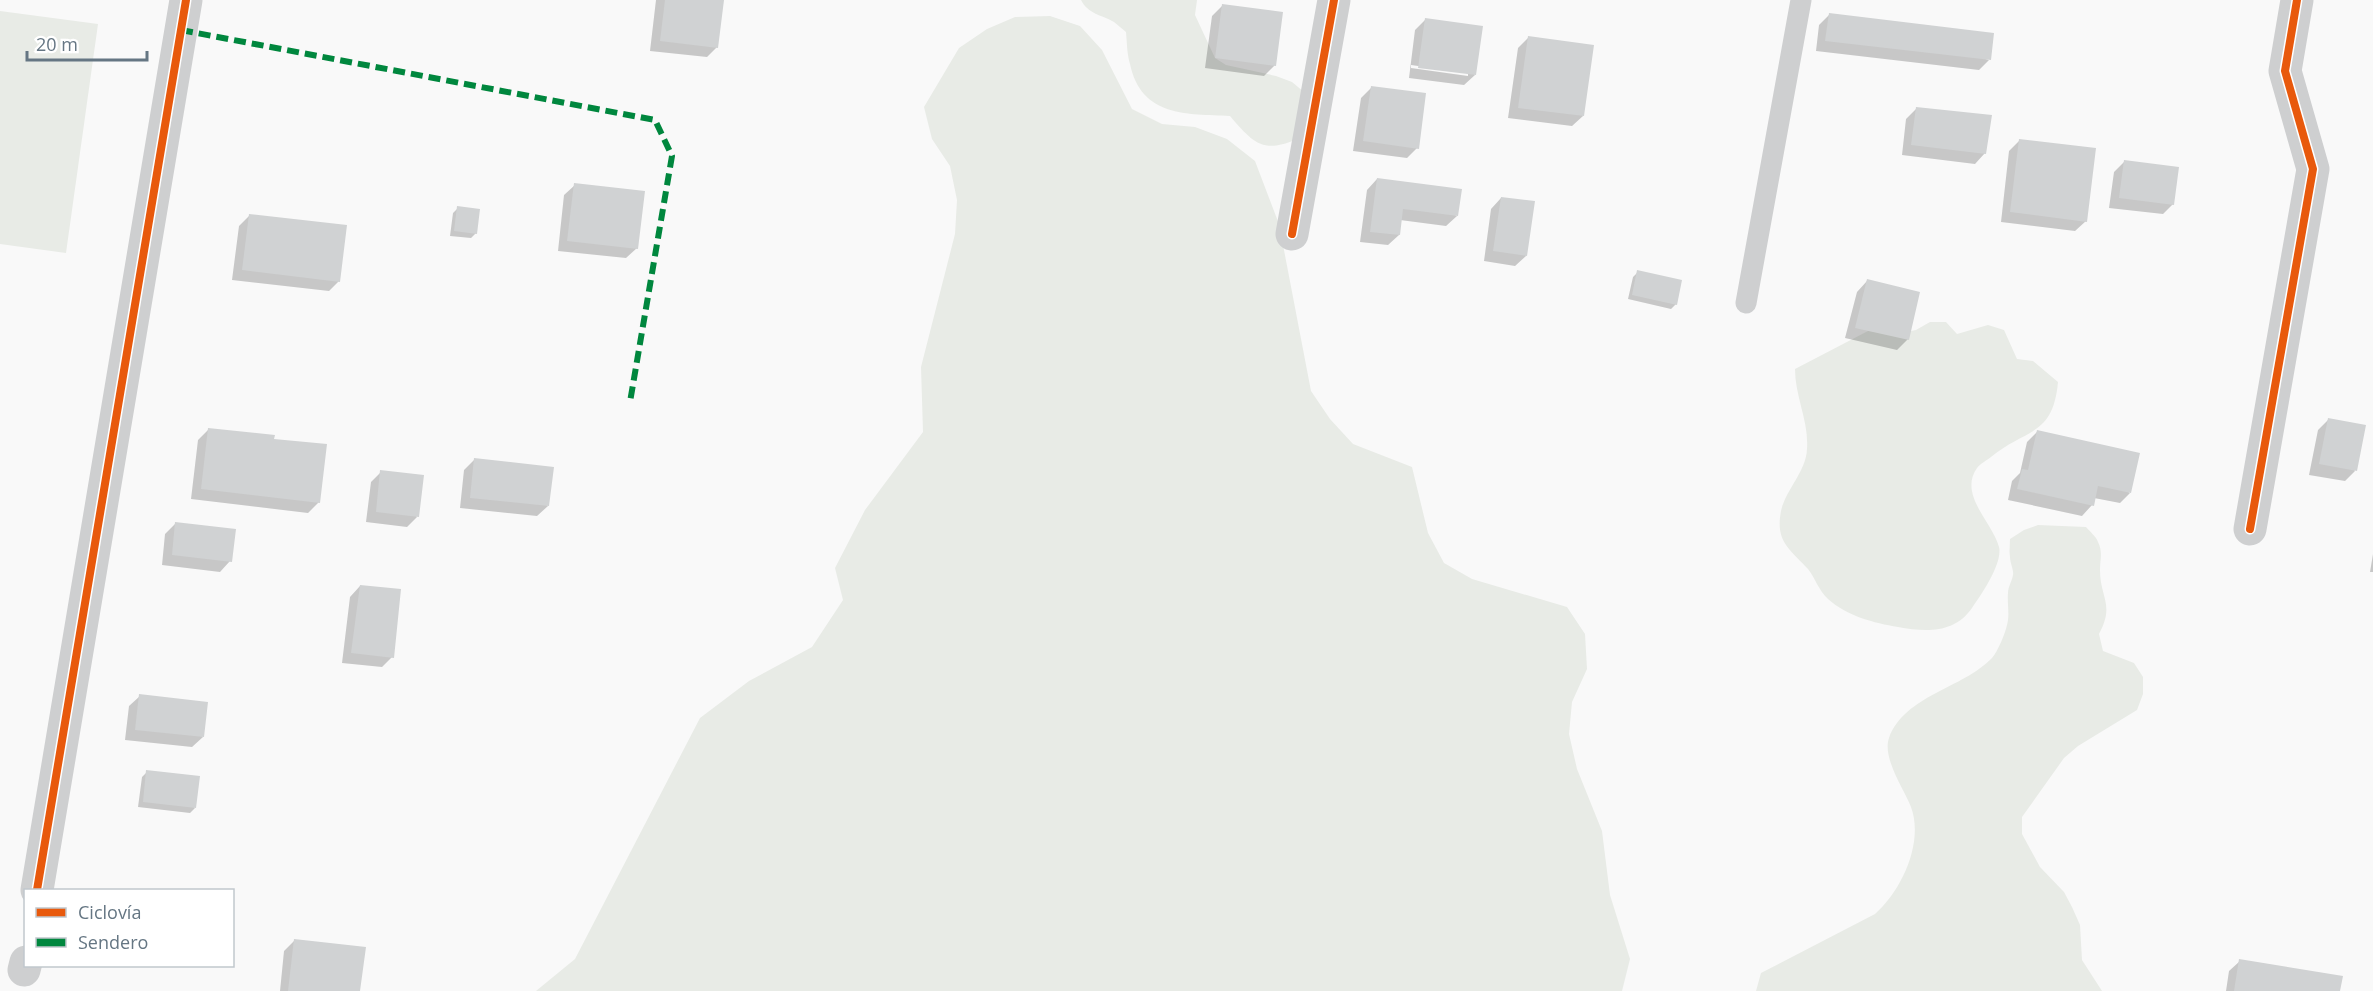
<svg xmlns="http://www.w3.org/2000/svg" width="2373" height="991" viewBox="0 0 2373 991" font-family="'Open Sans',sans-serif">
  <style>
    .green { fill: #e8ebe6 }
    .shadow { fill: #0003; fill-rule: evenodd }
    .building { fill: #d0d2d3 }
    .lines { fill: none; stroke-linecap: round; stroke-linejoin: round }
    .service { stroke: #cecfd0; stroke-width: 21 }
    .minor { stroke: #cecfd0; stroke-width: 33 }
    .quiet { stroke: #00873e; stroke-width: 6; stroke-dasharray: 12 6; stroke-linecap: butt }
    .cycleway-casing { stroke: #fff; stroke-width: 11 }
    .cycleway { stroke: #e8590c; stroke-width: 8 }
  </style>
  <rect width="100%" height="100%" fill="#f9f9f9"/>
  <path class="green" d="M1081,0H1197L1195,15L1215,58L1226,65L1276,76L1292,82L1304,92L1301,137C1264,155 1254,144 1230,116C1187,114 1141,117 1130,64C1127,54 1127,43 1126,32C1122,29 1118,25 1114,22C1102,15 1088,14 1081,0Z
    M0,11L98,24L66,253L0,244Z
    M1050,16L1080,26L1102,50L1132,109L1162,124L1195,127L1227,139L1255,161L1279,224L1311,391L1330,419L1353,444L1412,467L1428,533L1444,563L1472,579L1567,607L1585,634L1587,669L1572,702L1569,734L1577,769L1602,831L1610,895L1630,959L1622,991H536L575,959L700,718L749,681L812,647L843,600L835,568L865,510L923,432L921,367L955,234L957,200L950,166L932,139L924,107L959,48L987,29L1015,17Z
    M1930,322H1946L1957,334L1988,325L2004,330L2017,359L2033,361L2058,382C2053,437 2026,428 1991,457C1987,460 1980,464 1977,468C1958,495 1993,523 1999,547C2003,563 1981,595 1972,608C1954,634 1925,632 1898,627C1874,623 1847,616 1828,599C1819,591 1815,578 1808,569C1790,549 1775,542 1781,511C1786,489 1806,472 1807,449C1809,421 1795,397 1795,369L1868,331L1901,333L1916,330Z
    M2038,525L2086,527C2090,532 2096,536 2098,542C2103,552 2100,559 2100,570C2100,598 2115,604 2099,634L2103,651L2134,663L2143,677V694L2137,710L2078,746L2064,758L2022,817V834L2040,867L2064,892L2072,907L2080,925L2082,960L2102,991H1756L1761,973L1875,914C1902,890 1924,842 1911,807C1904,789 1882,758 1889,738C1905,695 1962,689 1992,658C1998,651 2005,634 2007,625C2010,615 2007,603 2008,593C2008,587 2012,581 2013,575C2014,570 2010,563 2010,557C2009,551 2010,545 2010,539L2024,530Z"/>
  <path class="shadow" d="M656,0H723L717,47L707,57L650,51Z
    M1223,5L1275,65L1264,76L1205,68L1212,16Z
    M1829,15L1989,60L1979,70L1816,51L1819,25Z
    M1425,20L1475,75L1464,85L1409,78L1415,30ZM1411,65L1468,73V76L1411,68Z
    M1528,38L1583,116L1572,126L1508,118L1518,48Z
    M1371,88L1417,148L1407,158L1353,151L1361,98Z
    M1917,108L1985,153L1975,164L1902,155L1906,119Z
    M2020,140L2086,221L2075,231L2001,222L2009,151Z
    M2124,162L2173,204L2163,214L2109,208L2114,172Z
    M1377,179L1457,216L1446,226L1400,220L1399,235L1388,245L1360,242L1367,190Z
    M575,185L637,248L626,258L558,251L564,195Z
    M1501,198L1526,256L1515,266L1484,261L1491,209Z
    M458,208L476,233L471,238L450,236L453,213Z
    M250,215L339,281L329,291L232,280L239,226Z
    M1638,272L1676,304L1671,309L1628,299L1633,277Z
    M1867,281L1908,339L1897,350L1845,338L1857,292Z
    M2328,420L2355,471L2345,481L2309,475L2318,430Z
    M208,430L273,440L319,502L308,513L191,499L198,440Z
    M2037,432L2130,493L2120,503L2094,498L2092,505L2082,516L2008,500L2012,481L2020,473L2027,442Z
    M475,459L548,506L537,516L460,508L464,470Z
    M381,472L417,517L407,527L366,522L371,482Z
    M175,524L230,561L220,572L162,565L165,534Z
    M2373,554V572H2370Z
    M360,586L392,657L382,667L342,663L350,597Z
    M140,696L203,737L192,747L125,740L129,706Z
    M147,772L195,808L190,813L138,807L142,777Z
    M294,941L359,991H280L284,951Z
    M2240,961L2339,991H2226L2229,971Z"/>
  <path class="building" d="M665,0H724L718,48L660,41Z
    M1222,4L1283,12L1276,66L1215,58Z
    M1829,13L1994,33L1991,60L1825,41Z
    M1425,18L1483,26L1476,75L1418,68Z
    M1528,36L1594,45L1584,116L1518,108Z
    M1371,86L1426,93L1419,149L1363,141Z
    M1916,107L1992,115L1986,154L1911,145Z
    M2019,139L2096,148L2087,222L2010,212Z
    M2124,160L2179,167L2174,205L2119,198Z
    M1377,178L1462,189L1458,216L1403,209L1400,235L1370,232Z
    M574,183L645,191L638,249L567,241Z
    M1501,197L1535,201L1527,256L1493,251Z
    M457,206L480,209L477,234L454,231Z
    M249,214L347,225L340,282L242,270Z
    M1637,270L1682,280L1677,305L1632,295Z
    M1867,279L1920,292L1909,340L1855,328Z
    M2328,418L2366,425L2357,471L2319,464Z
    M208,428L275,435L274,439L327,444L320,503L201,489Z
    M2037,430L2140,453L2131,493L2098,486L2094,506L2017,489L2022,469L2028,470Z
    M474,458L554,467L549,506L470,498Z
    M380,470L424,475L419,517L376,512Z
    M175,522L236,529L232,562L172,555Z
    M360,585L401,589L394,658L351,653Z
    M139,694L208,702L204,737L135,730Z
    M146,770L200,776L196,808L143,802Z
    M294,939L366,947L360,991H288Z
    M2239,959L2343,976L2340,991H2234Z"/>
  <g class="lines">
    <path class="service" d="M1746,303L1801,0"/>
    <path class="minor" d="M1292,234L1334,0
      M2250,529L2313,169L2285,71L2297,0
      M37,890L186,0
      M24,970L26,962"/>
    <path class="quiet" d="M181,30L655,120L672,156L630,402"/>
    <g class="cycleway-casing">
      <path id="cycleway" d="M1292,234L1334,0
        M2250,529L2313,169L2285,71L2297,0
        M37,890L186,0"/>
    </g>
    <use href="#cycleway" class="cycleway"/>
  </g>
  <rect x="24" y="889" width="210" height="78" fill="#ffffff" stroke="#c1c8cd" stroke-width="1.5"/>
  <rect x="36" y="908" width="30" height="9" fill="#e8590c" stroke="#c1c8cd" stroke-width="1.5"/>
  <text x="78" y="919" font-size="18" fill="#657683">Ciclovía</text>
  <rect x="36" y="938" width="30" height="9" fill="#00873e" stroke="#c1c8cd" stroke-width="1.5"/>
  <text x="78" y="949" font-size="18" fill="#657683">Sendero</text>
  <path d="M27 51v9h120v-9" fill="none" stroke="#657683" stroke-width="3"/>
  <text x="36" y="51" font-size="18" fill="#657683" stroke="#ffffff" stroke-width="4.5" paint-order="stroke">20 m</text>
</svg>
